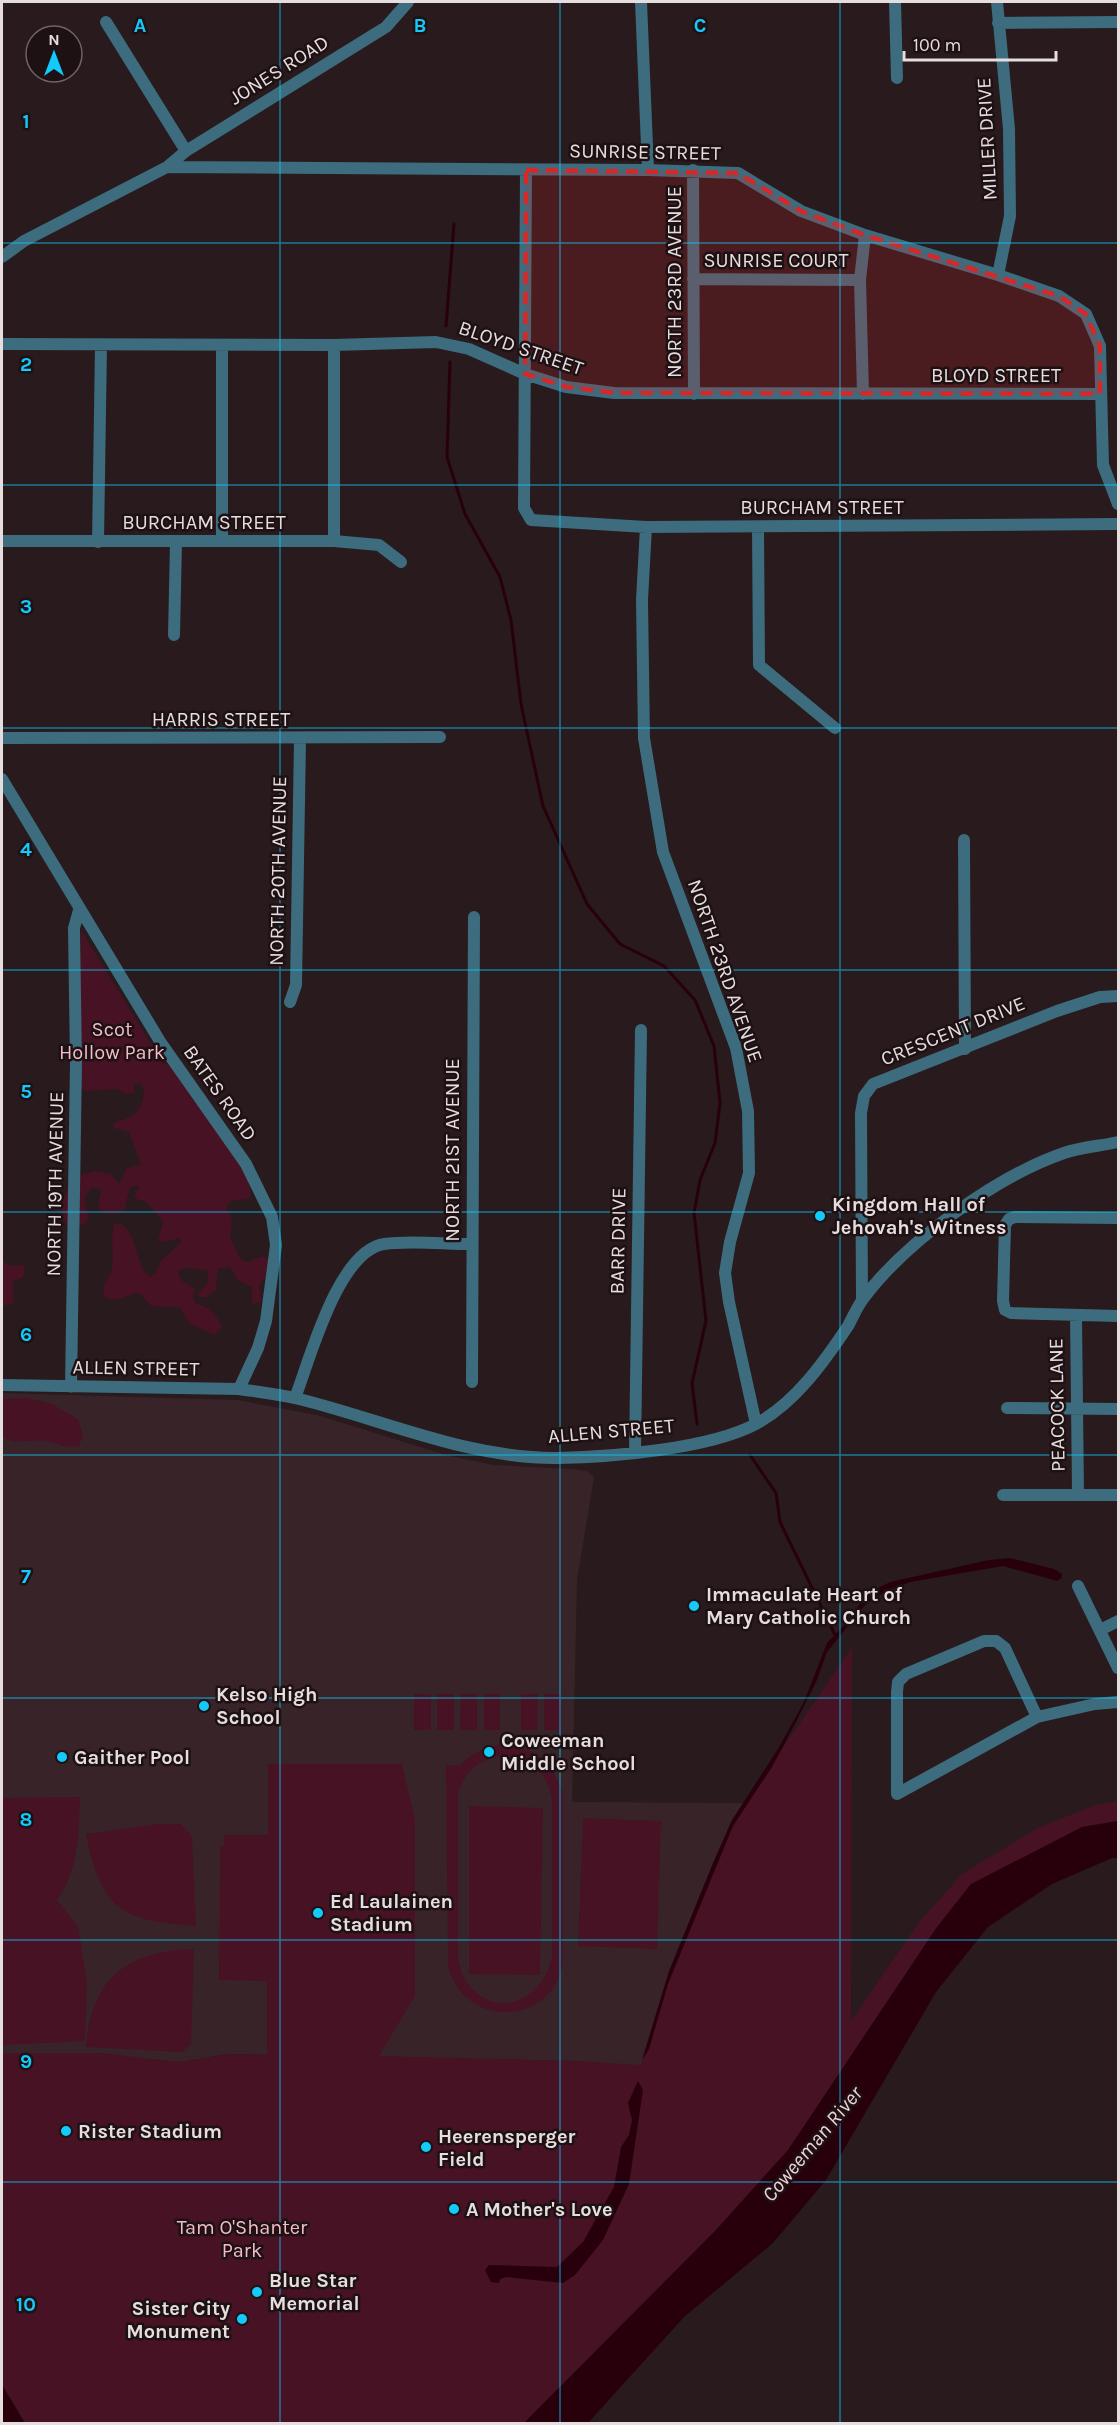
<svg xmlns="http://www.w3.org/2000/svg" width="1120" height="2425" viewBox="0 0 1120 2425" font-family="Karla,sans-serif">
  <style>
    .built { fill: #382428 }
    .green { fill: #471224; fill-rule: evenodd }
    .water { fill: #28000c }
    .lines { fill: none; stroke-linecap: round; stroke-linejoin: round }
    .stream { stroke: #28000c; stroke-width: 3 }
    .minor { stroke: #3c6c7d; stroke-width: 12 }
    .marked { fill: #d62828; fill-opacity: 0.2; stroke: #d62828; stroke-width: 4.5; stroke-dasharray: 12 8; stroke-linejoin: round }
    .grid { fill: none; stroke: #13cafb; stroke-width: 1.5; stroke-opacity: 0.55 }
    .poi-dot { fill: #13cafb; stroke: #1e1114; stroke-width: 2 }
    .labels { text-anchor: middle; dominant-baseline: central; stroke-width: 5; stroke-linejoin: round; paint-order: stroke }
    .street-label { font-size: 20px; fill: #e6ddde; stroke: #1e1114 }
    .park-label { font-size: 20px; fill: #f2bcc8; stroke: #1e1114 }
    .poi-label { font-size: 20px; font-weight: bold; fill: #e6ddde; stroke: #1e1114; text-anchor: start }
    .water-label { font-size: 21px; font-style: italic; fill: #efd3d9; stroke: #1e1114 }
    .grid-label { font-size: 20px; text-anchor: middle; font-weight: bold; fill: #13cafb; stroke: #1e1114; stroke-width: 5; stroke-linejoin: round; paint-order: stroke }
  </style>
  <rect width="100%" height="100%" fill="#281a1d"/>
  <path class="built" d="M2,1393L237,1400L317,1415L446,1455L493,1465L571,1469L587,1471L594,1477L577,1580L572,1802L745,1803L654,2027L641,2066L577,2061L228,2054L188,2061H168L97,2053H2Z"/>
  <path class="green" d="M81,930L156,1052L153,1054L159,1061L178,1069C183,1078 186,1089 192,1098C207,1120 256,1173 250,1198L231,1201L227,1208L232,1220L230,1237L241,1260L248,1262L263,1256L270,1260L269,1272L259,1286L262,1302L252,1304V1287L238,1280L230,1267L218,1269L216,1290L207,1297H199L198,1293L209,1281L207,1270L185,1268L178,1272L181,1280L195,1289L193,1297L196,1304C209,1306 218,1315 222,1328L214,1335L190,1324L180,1308L151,1306L139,1293C126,1293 116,1306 104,1296C101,1283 110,1279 112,1268C114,1253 110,1239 114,1224H122C139,1238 134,1263 150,1277L156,1273L160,1262L181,1242L180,1238L165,1242L158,1240L163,1222L146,1202L138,1200L134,1195L139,1188L137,1185L130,1188L124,1211C117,1216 108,1215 100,1211L98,1204L101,1192L99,1188H92L84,1197L89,1217L85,1224L71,1228L62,1220V1204L71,1178L95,1171L111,1174L119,1184L126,1169L141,1164L129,1132L114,1128L113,1124C119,1119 126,1120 132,1116C142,1109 147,1093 141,1083L134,1084L135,1092L127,1094L116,1089L86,1091L79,1087Z
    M2,1260L9,1266L22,1265L25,1268L23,1277L13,1282L14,1303L2,1306Z
    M27,1398L52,1404L78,1419L83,1435L79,1446C67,1449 57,1443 45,1441C28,1439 18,1446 2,1437V1399Z
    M852,1647L851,2021L919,1922L962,1874L1039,1827L1096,1805L1118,1801V1821L1082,1827L937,1927L788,2150L715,2231L524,2423H25L2,2385V2053H97L168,2061H188L228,2054L267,2055V1981L219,1980L220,1846H224V1835H268V1764H402L415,1820V1996L379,2056L577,2061L641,2065L665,1990L728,1833L745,1803Z
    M414,1694H431V1730H414Z
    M437,1694H454V1730H437Z
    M461,1694H477V1730H460Z
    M484,1694H500V1730H484Z
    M521,1694H538L537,1730H521Z
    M544,1694H561V1730H544Z
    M509,1744C538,1750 554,1766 563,1794V1960C556,2026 464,2031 448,1966L446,1765H460C474,1751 490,1744 509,1744ZM500,1756C528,1756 548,1772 552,1800V1956C545,1998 497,2022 468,1984C462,1976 460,1967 458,1958V1794C464,1773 477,1760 500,1756Z
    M80,1797C79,1833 79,1870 57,1900L78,1926L87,1982L85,2041L2,2045V1798Z
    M469,1806L543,1808L540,1975L469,1974Z
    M583,1818L661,1821L657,1949L578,1946Z
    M157,1824H181L192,1836L196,1926C121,1920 102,1912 86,1834Z
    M194,1949L191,2044L182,2052L86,2047C92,1978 126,1951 194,1949Z"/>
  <path class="water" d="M1010,1558L1054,1569L1062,1574V1578L1057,1581L1003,1566L910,1582L886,1591L865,1605L827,1652L817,1680L796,1722L772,1767L733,1826L668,1984L649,2049L642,2060L669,1971L713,1863L732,1820L778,1749L804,1702L827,1643L851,1618L865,1595L890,1582L989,1560Z
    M1118,1821V1858H1112L1052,1884L988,1927L936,1992L826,2180L773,2243L684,2317L588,2423H524L715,2231L788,2150L937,1927L971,1884L1082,1827Z
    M638,2081L643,2090L629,2184L603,2240L575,2275L563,2283L506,2277L500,2279L499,2283L491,2282L485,2270L489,2265L557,2267L583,2242L614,2187L621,2147L629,2135L632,2120L628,2103Z
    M2,2385L25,2423H2Z"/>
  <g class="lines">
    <path class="stream" d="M446,326L454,224
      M450,362L447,457L465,514L500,577L511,620L521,704L543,806L587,904L620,944L664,966L695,1000L714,1046L720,1103L715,1143L700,1180L694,1213L706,1321L692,1383L697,1424
      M750,1455L776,1493L780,1522L835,1635"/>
    <path class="minor" d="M641,2L648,170
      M895,2L897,78
      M997,2L1009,129L1010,216L998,275
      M106,22L186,151
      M998,23L1118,22
      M167,167L186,151L386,27L408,2
      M526,170L524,508L531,520L646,527L1118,524
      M693,170L694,394
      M2,257L24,241L167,167L648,170L738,173L801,211L865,235L998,275L1059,296L1086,314L1100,346L1103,465L1118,504
      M693,279L860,280
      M2,344L334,345L436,342L469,349L525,374L566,387L614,393L1100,394
      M222,345V541
      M863,394L860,280L865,235
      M646,527L642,600L644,738L663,852L736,1048L748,1111L749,1173L730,1242L725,1273L729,1302L756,1424
      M758,528L759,665L835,728
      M2,541H334L379,545L401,562
      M334,541V345
      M98,542L101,345
      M174,635L176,542
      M2,738L440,737
      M2,779L161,1043L246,1164L272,1217L276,1245L266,1321L258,1348L239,1389
      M964,840L965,1049
      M290,1002L296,985L300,739
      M1118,1218L1015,1217L1009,1219L1005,1225L1003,1301L1005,1310L1011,1313L1118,1316
      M862,1299L861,1113L864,1096L873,1084L1057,1011L1100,997L1118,996
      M1076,1316L1078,1494
      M472,1382L474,917
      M2,1385L239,1389C259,1392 279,1394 299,1399C384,1420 469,1459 558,1458C611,1457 709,1449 756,1424C795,1403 824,1362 848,1326C853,1317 857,1307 863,1299C905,1242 997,1176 1064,1153C1081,1147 1101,1146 1118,1142
      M71,1387L76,1063L74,928L79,910
      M295,1398C310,1359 338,1251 384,1244C409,1240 444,1244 471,1244
      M1007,1408L1118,1409
      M635,1453L641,1030
      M1003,1495H1118
      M1078,1586L1118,1668
      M1100,1630L1118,1621
      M1037,1717L1005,1648L996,1641H984L906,1674L898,1682L897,1692V1794L1037,1717L1095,1704L1118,1702"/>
  </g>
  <path class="marked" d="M526,170L738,173L801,211L865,235L1059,296L1086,314L1100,346V394L614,393L566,387L525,374Z"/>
  <path class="grid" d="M280,2V2424M560,2V2424M840,2V2424M2,243H1118M2,485H1118M2,728H1118M2,970H1118M2,1212H1118M2,1455H1118M2,1698H1118M2,1940H1118M2,2182H1118"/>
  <g class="poi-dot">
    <circle cx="820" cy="1216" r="6"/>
    <circle cx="694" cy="1606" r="6"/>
    <circle cx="204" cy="1706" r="6"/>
    <circle cx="489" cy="1752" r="6"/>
    <circle cx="62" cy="1757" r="6"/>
    <circle cx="318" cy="1913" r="6"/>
    <circle cx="66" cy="2131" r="6"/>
    <circle cx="426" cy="2147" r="6"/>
    <circle cx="454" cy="2209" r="6"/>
    <circle cx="257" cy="2292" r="6"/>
    <circle cx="242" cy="2319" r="6"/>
  </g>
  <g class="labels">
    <g class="street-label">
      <text transform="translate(279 70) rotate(-32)">JONES ROAD</text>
      <text transform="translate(987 139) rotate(-93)">MILLER DRIVE</text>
      <text transform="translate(645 152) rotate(1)">SUNRISE STREET</text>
      <text x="776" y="260">SUNRISE COURT</text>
      <text transform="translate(674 282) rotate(-90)">NORTH 23RD AVENUE</text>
      <text transform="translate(521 348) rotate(19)">BLOYD STREET</text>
      <text x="996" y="375">BLOYD STREET</text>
      <text x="822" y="507">BURCHAM STREET</text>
      <text x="204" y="522">BURCHAM STREET</text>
      <text x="221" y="719">HARRIS STREET</text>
      <text transform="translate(278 871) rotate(-89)">NORTH 20TH AVENUE</text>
      <text transform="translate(725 971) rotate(71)">NORTH 23RD AVENUE</text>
      <text transform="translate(953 1031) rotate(-22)">CRESCENT DRIVE</text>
      <text transform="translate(220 1093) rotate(55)">BATES ROAD</text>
      <text transform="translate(452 1150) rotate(-90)">NORTH 21ST AVENUE</text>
      <text transform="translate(55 1184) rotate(-89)">NORTH 19TH AVENUE</text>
      <text transform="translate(618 1241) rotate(-89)">BARR DRIVE</text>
      <text transform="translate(136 1368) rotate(1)">ALLEN STREET</text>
      <text transform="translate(1057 1405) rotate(-91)">PEACOCK LANE</text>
      <text transform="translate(611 1431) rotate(-5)">ALLEN STREET</text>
    </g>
    <g class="park-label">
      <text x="112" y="1029">Scot<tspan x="112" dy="23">Hollow Park</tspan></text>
      <text x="242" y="2227">Tam O'Shanter<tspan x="242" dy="23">Park</tspan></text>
    </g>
    <g class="poi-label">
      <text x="832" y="1204">Kingdom Hall of<tspan x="832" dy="23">Jehovah's Witness</tspan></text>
      <text x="706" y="1594">Immaculate Heart of<tspan x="706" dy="23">Mary Catholic Church</tspan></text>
      <text x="216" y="1694">Kelso High<tspan x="216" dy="23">School</tspan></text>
      <text x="501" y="1740">Coweeman<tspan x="501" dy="23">Middle School</tspan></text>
      <text x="74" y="1757">Gaither Pool</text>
      <text x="330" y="1901">Ed Laulainen<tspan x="330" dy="23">Stadium</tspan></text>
      <text x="78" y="2131">Rister Stadium</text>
      <text x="438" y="2136">Heerensperger<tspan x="438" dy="23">Field</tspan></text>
      <text x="466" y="2209">A Mother's Love</text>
      <text x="269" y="2280">Blue Star<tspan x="269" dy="23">Memorial</tspan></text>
      <text x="230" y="2308" text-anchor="end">Sister City<tspan x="230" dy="23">Monument</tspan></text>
    </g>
    <g class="water-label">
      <text transform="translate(812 2144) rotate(-50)">Coweeman River</text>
    </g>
  </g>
  <g class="grid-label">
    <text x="140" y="32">A</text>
    <text x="420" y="32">B</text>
    <text x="700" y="32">C</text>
    <text x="26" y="128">1</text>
    <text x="26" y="371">2</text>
    <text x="26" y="613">3</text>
    <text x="26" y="856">4</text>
    <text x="26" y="1098">5</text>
    <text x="26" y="1341">6</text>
    <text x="26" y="1583">7</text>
    <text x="26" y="1826">8</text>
    <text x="26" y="2068">9</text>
    <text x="26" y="2311">10</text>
  </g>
  <rect width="1120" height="2425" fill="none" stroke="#e6ddde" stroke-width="6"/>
  <g transform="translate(54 54)"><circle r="28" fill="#1e1114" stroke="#6e6365" stroke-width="1.5"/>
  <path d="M0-4.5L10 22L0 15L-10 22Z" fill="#13cafb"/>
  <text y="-9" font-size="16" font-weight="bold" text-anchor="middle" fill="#e6ddde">N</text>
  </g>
  <path d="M904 51v9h152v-9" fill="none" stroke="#e6ddde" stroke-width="3"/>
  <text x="913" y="51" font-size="18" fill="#e6ddde" stroke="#1e1114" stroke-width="4.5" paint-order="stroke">100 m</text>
</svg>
